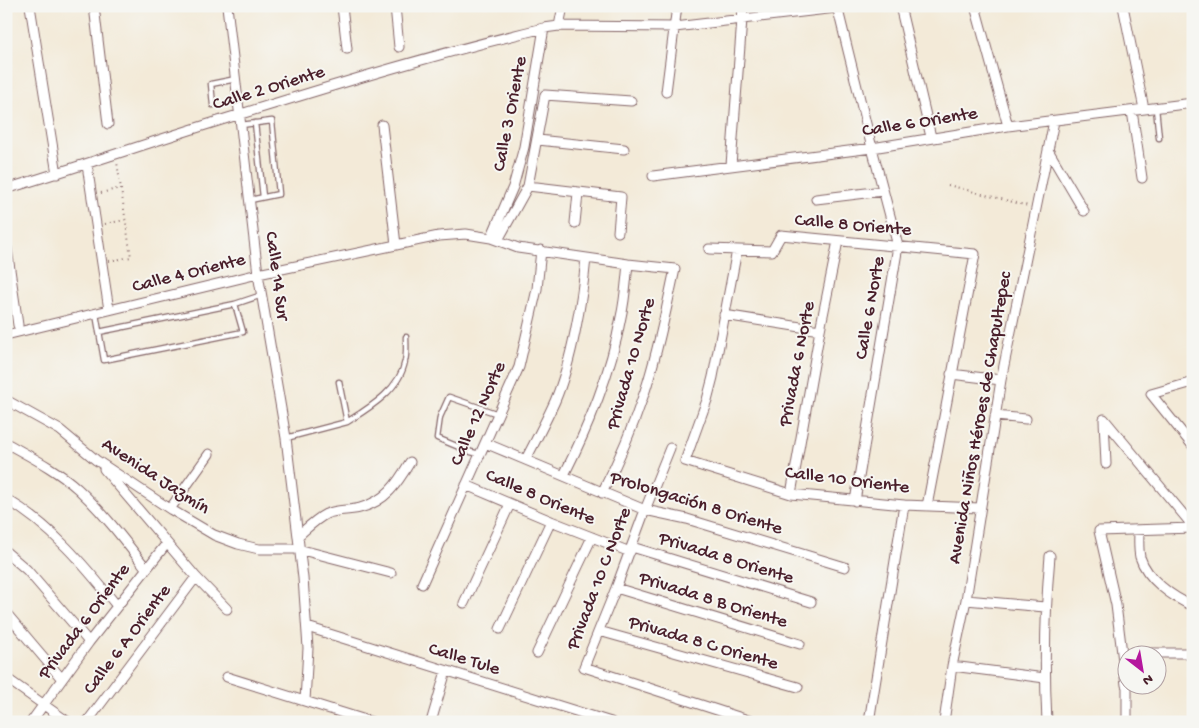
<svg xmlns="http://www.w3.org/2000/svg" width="1199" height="728" viewBox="0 0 1199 728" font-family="'Gochi Hand',sans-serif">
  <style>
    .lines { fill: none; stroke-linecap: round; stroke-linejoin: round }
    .service-casing { stroke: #856668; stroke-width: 7 }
    .minor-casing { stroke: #856668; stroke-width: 11 }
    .path { stroke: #856668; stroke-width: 2; stroke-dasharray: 1 4; stroke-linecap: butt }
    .service { stroke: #fff; stroke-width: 4.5 }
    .minor { stroke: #fff; stroke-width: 9 }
    .labels { text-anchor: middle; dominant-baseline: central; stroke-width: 4; stroke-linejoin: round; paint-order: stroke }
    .street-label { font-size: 19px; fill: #4a1f2b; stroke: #f6f6f2 }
  </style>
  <rect width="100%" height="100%" fill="#f6f6f2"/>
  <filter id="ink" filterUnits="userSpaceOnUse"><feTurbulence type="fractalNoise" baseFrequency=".02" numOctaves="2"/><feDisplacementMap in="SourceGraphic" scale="10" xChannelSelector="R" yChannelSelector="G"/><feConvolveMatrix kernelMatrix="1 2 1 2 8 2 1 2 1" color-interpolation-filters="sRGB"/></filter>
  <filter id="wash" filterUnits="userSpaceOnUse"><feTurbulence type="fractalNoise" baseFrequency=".0096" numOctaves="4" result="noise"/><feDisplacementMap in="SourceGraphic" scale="20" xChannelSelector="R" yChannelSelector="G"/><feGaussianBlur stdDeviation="1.12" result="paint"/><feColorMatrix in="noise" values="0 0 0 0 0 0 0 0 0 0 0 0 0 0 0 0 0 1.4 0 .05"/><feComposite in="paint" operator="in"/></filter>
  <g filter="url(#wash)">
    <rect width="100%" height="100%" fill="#f3ead8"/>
  </g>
  <g filter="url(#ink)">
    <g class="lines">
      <g class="service-casing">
        <path id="service" d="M213,105L211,84L236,79
          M1156,108L1159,138
          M255,123L263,197
          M241,125L272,121L279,194L250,200
          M235,304L262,295
          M96,314L104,360L243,332L235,304L99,332
          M347,422C369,408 400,390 405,361C407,353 406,344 406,337
          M286,438L347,422L339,382
          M480,454L471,452L437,438L440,417L449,397L498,414"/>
      </g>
      <g class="minor-casing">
        <path id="minor" d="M30,6L57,174
          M94,6L108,124
          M227,6L258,274L286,438L303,578L308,648L305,701
          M342,6L347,49
          M395,6L399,47
          M837,6L872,148L898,246L855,501
          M900,6L931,137
          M975,6L1008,126
          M1123,6L1144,109
          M559,26L563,6
          M666,92L677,6
          M1132,111L1142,178
          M382,125L396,245
          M538,140L624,149
          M1048,150L1084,211
          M87,165L109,310
          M731,165L743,6
          M653,176L872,148L1008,126L1193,103
          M528,186L621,197L618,232
          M6,189C85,165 162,138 241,114C341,83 442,52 544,28
          M816,199L883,191
          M575,223L578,193
          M491,238L513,187L524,147L544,28L559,26L675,27L853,6
          M498,240L528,186L545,95L631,101
          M6,242L18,325
          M709,249L772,251L781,235L975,254L927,506
          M737,250L713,377L707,400L685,461L791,494L904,505L980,508
          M724,315L820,330
          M6,335L258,274L439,236L466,234L491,238L518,248L628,264L675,269C666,310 658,352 645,391C633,427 619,460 602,493
          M951,374L1001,380
          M1193,382L1151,394L1193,446
          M6,400L60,430L96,460L170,509L214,535L238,544L259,549H298L391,573
          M995,416L1026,419
          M1104,419L1193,526
          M1104,420L1106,464
          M6,443C31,457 57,470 78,489C104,513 125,541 146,568
          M485,443L645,510L687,519L845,567
          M670,448L645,510L616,588L584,667L754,722
          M526,459C536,440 546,421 555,401C572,361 582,301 586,258
          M104,469L196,577L227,609
          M564,475C589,425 611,373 621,317C625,300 626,282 628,264
          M466,485L551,521L630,552
          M791,494L820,330L838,241
          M6,499C51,525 85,566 117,606
          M170,509L209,454
          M1139,530C1139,538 1138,548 1140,557C1147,579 1172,597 1193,606
          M298,536C306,529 316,519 326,514C337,509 349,511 360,508C386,501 397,484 410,462
          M632,547L811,602
          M6,552L27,570L89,642
          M422,584L519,367L537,289L541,250
          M616,588L800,644
          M966,600L1045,607
          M464,603L510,504
          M6,613L62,679
          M307,627L611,722
          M500,629L551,521
          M599,631L798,687
          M537,653L592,537
          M1142,656L1150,653H1193
          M952,666L1045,678
          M227,677L372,722
          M6,678L68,722
          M1126,685L1116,605L1099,531L1193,528
          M1127,686V722
          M31,722L89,642L167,543
          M87,722L196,577
          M431,722L446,671
          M869,722L904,505
          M944,722L952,666L966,600L1001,380L1054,121
          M1047,722C1044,666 1045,612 1050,556"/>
      </g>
      <path class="path" d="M948,185L1028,206
        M101,193L120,188
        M105,224L125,220
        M109,261L131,257L117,162"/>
      <use href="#service" class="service"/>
      <use href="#minor" class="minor"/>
    </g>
  </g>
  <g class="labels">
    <g class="street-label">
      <text transform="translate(269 89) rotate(-17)">Calle 2 Oriente</text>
      <text transform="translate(511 114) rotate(-79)">Calle 3 Oriente</text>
      <text transform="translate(920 123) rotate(-9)">Calle 6 Oriente</text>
      <text transform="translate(853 226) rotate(5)">Calle 8 Oriente</text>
      <text transform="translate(189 274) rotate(-14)">Calle 4 Oriente</text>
      <text transform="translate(276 276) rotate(82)">Calle 14 Sur</text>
      <text transform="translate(871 308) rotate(-80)">Calle 6 Norte</text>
      <text transform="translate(632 364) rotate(-74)">Privada 10 Norte</text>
      <text transform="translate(798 364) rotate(-79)">Privada 6 Norte</text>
      <text transform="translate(479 414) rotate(-66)">Calle 12 Norte</text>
      <text transform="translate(981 418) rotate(-80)">Avenida Niños Héroes de Chapultepec</text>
      <text transform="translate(155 477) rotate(33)">Avenida Jazmín</text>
      <text transform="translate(847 481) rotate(7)">Calle 10 Oriente</text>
      <text transform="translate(540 498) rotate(23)">Calle 8 Oriente</text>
      <text transform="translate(696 504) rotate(17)">Prolongación 8 Oriente</text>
      <text transform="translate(726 559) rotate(17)">Privada 8 Oriente</text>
      <text transform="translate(600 579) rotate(-69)">Privada 10 C Norte</text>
      <text transform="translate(713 601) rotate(17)">Privada 8 B Oriente</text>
      <text transform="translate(85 622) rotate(-53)">Privada 6 Oriente</text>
      <text transform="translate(128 640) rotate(-53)">Calle 6 A Oriente</text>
      <text transform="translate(703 644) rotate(16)">Privada 8 C Oriente</text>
      <text transform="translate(464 660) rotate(17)">Calle Tule</text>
    </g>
  </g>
  <rect width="1199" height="728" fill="none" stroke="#f6f6f2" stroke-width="25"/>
  <g transform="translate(1142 670) rotate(149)"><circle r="24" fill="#f6f6f2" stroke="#b1a0a2"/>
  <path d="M0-4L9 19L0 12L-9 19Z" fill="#b5179e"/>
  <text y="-8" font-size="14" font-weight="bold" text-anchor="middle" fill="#4a1f2b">N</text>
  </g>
</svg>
